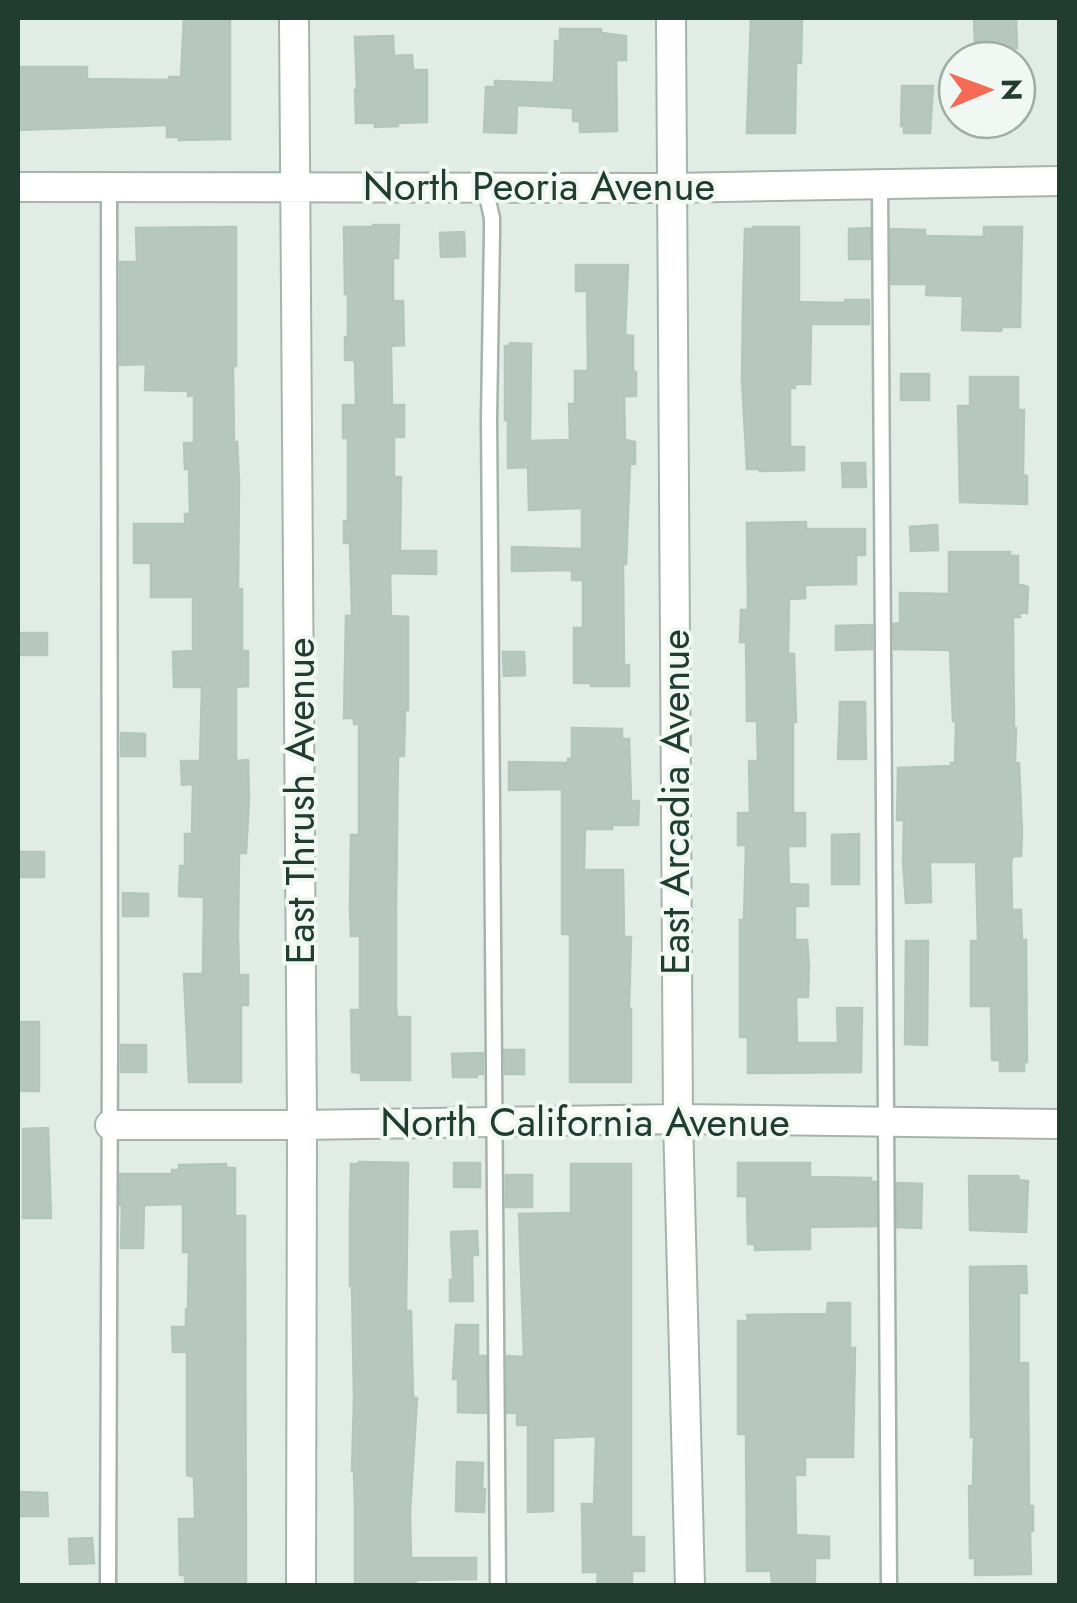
<svg xmlns="http://www.w3.org/2000/svg" width="1077" height="1603" viewBox="0 0 1077 1603" font-family="Jost,sans-serif">
  <style>
    .building { fill: #b6c7be; stroke: #b3c6bc; stroke-width: 2.5 }
    .lines { fill: none; stroke-linecap: round; stroke-linejoin: round }
    .service-casing { stroke: #a4b4ac; stroke-width: 19 }
    .minor-casing { stroke: #a4b4ac; stroke-width: 32 }
    .service { stroke: #fff; stroke-width: 14 }
    .minor { stroke: #fff; stroke-width: 28 }
    .labels { text-anchor: middle; dominant-baseline: central; stroke-width: 8; stroke-linejoin: round; paint-order: stroke }
    .street-label { font-size: 40px; fill: #213d32; stroke: #f1f8f4 }
  </style>
  <rect width="100%" height="100%" fill="#e1ece6"/>
  <path class="building" d="M184,18H230V139L179,140L180,137H167V125L18,130V67H87V79L169,80V77H181Z
    M751,18H802L801,63H796L795,133H747Z
    M974,18H1016L1017,48L975,49Z
    M560,29H601V33L626,36V60H617L616,62L617,131L580,132V121H573V108L517,105L516,133L484,132L486,87H495V81L554,83L555,41H560Z
    M393,36L394,56L412,55L413,70H427V122L397,123L398,126L375,127V123H356L355,90H357L355,37Z
    M902,86H933L930,133H904V126H901Z
    M373,225H399L398,258H393V301H403L404,345L391,346L392,405H404V437H394V477H401L400,551H436V574L390,573L391,616L408,617V710H405L404,756H398L396,911V1006L397,1017H410V1080H361V1073L352,1072L351,1010H360V939L359,936H351L350,908L351,835H359V724H354V718H344L346,616H352L350,543H344V521H348V438H343V405H356L355,363L354,360H345V337H348V294H345L344,227H373Z
    M236,227V366H233L234,442H237L239,480L238,589H242V651H248V686L236,687V761L248,760L249,800L246,853H239L238,935L239,975H248V1005H241V1082H189L184,974H203L204,897L179,896L180,866H185V834H192L193,784L182,785L181,761H200L202,687H174L173,652L193,651V597H151V563H134V524H185V514H190L189,469H185L184,443H194V395L188,396V391L145,390L146,364L120,365V262H137L136,228Z
    M753,227H799V302L845,303V300H869V324H811L810,384H795V388H790V447H804V470L760,471V469H747L742,380L743,305L745,229H753Z
    M984,227H1022L1020,327H1002L1001,331L962,330L963,296L926,295L927,284H891V229L925,230V236L984,237Z
    M870,228V259H849V229Z
    M464,232L465,256L441,257L440,233Z
    M576,265H628L625,335L633,336V372H636V396H624L625,440L635,442V464H630L626,564H623L624,665H629V686H591V683H574V628H583V580H572V570L512,571V547L582,549V508L529,510L528,467L508,468V420H505V346H510V343L531,344L530,441L570,440L569,404H575V371H588L587,291H576Z
    M901,374H929V400H901Z
    M970,377H1018V410H1024L1023,475L1027,476V504L960,502L958,406H970Z
    M842,463H865L866,487H843Z
    M806,522V529H865V555H856V584L805,585V598L789,599L788,654H794L796,722H793V813H805V846H788L789,884L808,885V906H795V940H807L809,965L808,997H796L797,1043H838L837,1008H862L861,1072L748,1073V1037H740V920H744L746,845H738V813H750L749,761H758L757,721H747L746,642H740L741,610H748L747,523Z
    M937,525L938,550L911,551L910,527Z
    M949,552H1010V556H1018V584L1028,587L1027,613H1019L1020,617H1013L1014,728H1016L1015,763H1019L1022,832L1021,856H1013L1011,862L1012,910H1021L1022,940H1026L1027,1062H1024V1071H1000V1060H992L991,1006H971V941H978L976,862H930L931,902L906,903L903,861L904,820H897L898,768L951,766V763H955L956,721H953L950,650L894,649L893,624L900,623V593L949,594Z
    M872,625V649L836,650V626Z
    M19,633H47V655H19Z
    M503,652H524L525,675L504,676Z
    M840,702H865L866,759H838Z
    M572,728L622,729V739H629L631,801H639L638,825H612V829H585L584,870H623L624,937H631L629,1009H631V1082H570V934H562V789L509,790V762L568,763V759H572Z
    M121,733L145,734V756H121Z
    M859,834V884H832V835Z
    M18,852H44V877H18Z
    M123,893L148,894V916H123Z
    M906,941H928L927,1045L905,1044Z
    M18,1022H39V1091H18Z
    M121,1045H146V1072H121Z
    M504,1050H524V1074H505Z
    M483,1053V1074H477V1077H453L452,1054Z
    M48,1128L51,1218H23V1129Z
    M359,1162L408,1163L406,1311H411L413,1398H417L410,1513L411,1558H476V1579L416,1580V1586H355V1509L354,1471H352L354,1398L352,1286H350V1212L351,1164H359Z
    M454,1163H480V1187H454Z
    M738,1163H810V1177L871,1178V1182H876V1226L810,1227V1249L755,1250V1244H748L747,1196H738Z
    M226,1164V1168H235V1216H245L246,1586H185V1575H180L179,1519H195L194,1477L187,1475V1352H173L172,1327H186V1309H188L189,1252H183V1204L144,1205L143,1248H121L122,1205H120V1174H172V1170H179V1165Z
    M571,1164H631V1537H644V1571H632V1586H597L598,1572H583L582,1504H594L596,1436L553,1438V1511L528,1512V1425H517V1413H507V1356L524,1357L519,1214L571,1213Z
    M506,1175H532V1207H506Z
    M969,1176H1018L1019,1180L1028,1181L1026,1232L970,1230Z
    M897,1183L922,1184L921,1228L897,1227Z
    M477,1231L478,1255H472L473,1301H450V1280H453L451,1232Z
    M1026,1266L1027,1293H1019V1363H1028L1029,1506H1033V1531H1030L1031,1574L975,1575V1558H970L969,1486H973L974,1437H971L970,1267Z
    M828,1303H850V1348H855L853,1457H805V1475H795L796,1535L829,1537V1558H815V1586H772L771,1571H747L746,1434H738V1321H748L747,1315L827,1314Z
    M456,1325H478V1356H486V1413L458,1412V1379H453Z
    M457,1462L483,1463L482,1489H485L484,1512L456,1511Z
    M19,1492L47,1493L48,1516H19Z
    M92,1538L94,1563L70,1564L69,1539Z"/>
  <g class="lines">
    <g class="service-casing">
      <path id="service" d="M880,184L889,1586
        M485,187L492,218V233L489,419L498,1586
        M108,1586L110,1047L109,187"/>
    </g>
    <g class="minor-casing">
      <path id="minor" d="M294,18L302,1125L301,1586
        M671,18L678,1119L690,1586
        M18,187L671,188L1060,181
        M110,1125H302L678,1119L1060,1124"/>
    </g>
    <use href="#service" class="service"/>
    <use href="#minor" class="minor"/>
  </g>
  <g class="labels">
    <g class="street-label">
      <text x="539" y="186">North Peoria Avenue</text>
      <text transform="translate(300 801) rotate(-90)">East Thrush Avenue</text>
      <text transform="translate(675 802) rotate(-90)">East Arcadia Avenue</text>
      <text x="585" y="1122">North California Avenue</text>
    </g>
  </g>
  <rect width="1077" height="1603" fill="none" stroke="#213d32" stroke-width="40"/>
  <g transform="translate(987 90) rotate(89)"><circle r="48" fill="#f1f8f4" stroke="#9eada6" stroke-width="2.5"/>
  <path d="M0-8L18 38L0 25L-18 38Z" fill="#f66a55"/>
  <text y="-15" font-size="28" font-weight="bold" text-anchor="middle" fill="#213d32">N</text>
  </g>
</svg>
